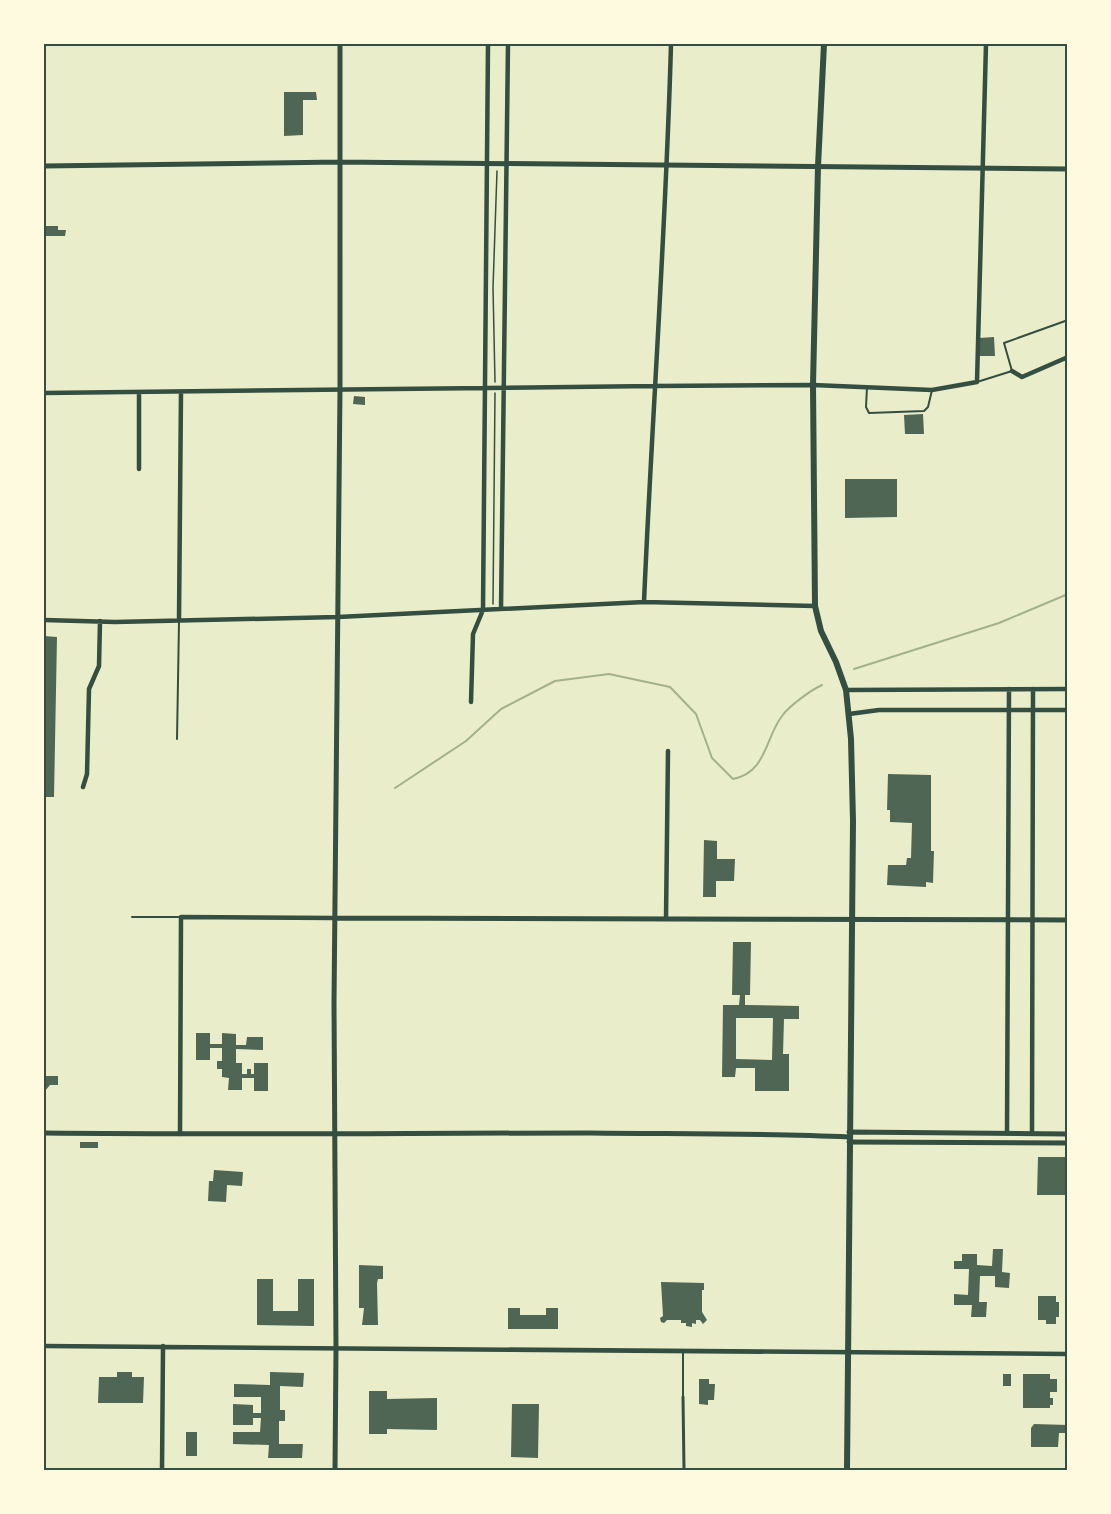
<svg xmlns="http://www.w3.org/2000/svg" width="1111" height="1514" viewBox="0 0 1111 1514" font-family="Barlow,sans-serif">
  <style>
    .lines { fill: none; stroke-linecap: round; stroke-linejoin: round }
    .stream { stroke: #a3b18a; stroke-width: 2 }
    .building { fill: #4f6655; fill-rule: evenodd }
    .path { stroke: #344e41; stroke-width: 1.5 }
    .service { stroke: #344e41; stroke-width: 2 }
    .pedestrian { stroke: #344e41; stroke-width: 3 }
    .minor { stroke: #344e41; stroke-width: 4.5 }
    .tertiary { stroke: #344e41; stroke-width: 5 }
    .secondary { stroke: #344e41; stroke-width: 6 }
    .neatline { fill: none; stroke: #344e41; stroke-width: 2 }
  </style>
  <rect width="100%" height="100%" fill="#e9edc9"/>
  <g class="lines">
    <path class="stream" d="M854,669L999,623L1068,594
      M395,788L466,741L501,709L555,681L609,674L670,687L696,714L712,758L733,779C767,772 765,738 782,716C789,706 811,690 822,685"/>
  </g>
  <path class="building" d="M284,92H316L317,100H303V135L284,136Z
    M44,226H58V230H66L65,236H44Z
    M994,337L995,356H980L979,338Z
    M354,396L365,397V405L353,404Z
    M923,414L924,434H905L904,415Z
    M845,479H897V517L845,518Z
    M44,636L57,637L54,797H44Z
    M888,774L931,775V851H934L933,883L926,882V887L887,885L888,865H906L907,858H911L912,823L890,822V810H887Z
    M704,840L717,841V859H735L734,881H716V897H703Z
    M733,942H751L750,995H745V1005L799,1006V1019H784L783,1054H789V1091H755V1068H736L735,1077H722L723,1005H739L740,995H732ZM736,1018H773L772,1060L736,1059Z
    M196,1033H210V1044H222V1033L236,1034V1045H246L247,1037H263V1050L236,1049V1063H242V1074H247V1069H251V1074H254V1063H268V1091H254V1078H242V1090H228L229,1078L222,1077V1069H217V1061H222V1048H210V1060H196Z
    M44,1076H58V1085H50L44,1092Z
    M80,1142H98V1148H80Z
    M1038,1157H1068V1195H1037Z
    M214,1170L243,1172L242,1186L227,1185L226,1202L208,1201L209,1181H213Z
    M993,1249H1003L1002,1272L1010,1273L1009,1288L995,1287V1276H980L979,1302H987L986,1317H971L972,1305H954V1294L968,1295L969,1269H954V1261H962V1254H977V1265L992,1266Z
    M359,1265L383,1266V1279H378L377,1283L378,1325H362L364,1308H359Z
    M257,1279H273V1311H298V1279H314V1326L257,1325Z
    M661,1282L704,1283V1290H702V1312L707,1320L703,1324L700,1320H696V1324L692,1323V1327L686,1326V1323H681V1320H667L664,1323L661,1322L660,1318L663,1316Z
    M1038,1296H1056V1302H1059V1317H1056V1324H1046V1320H1038Z
    M508,1308H520V1315H546V1308H558V1329H508Z
    M117,1372H132V1377H144L143,1403H98L99,1377H117Z
    M270,1372L304,1373L303,1387L280,1386V1410H285V1421H279V1444H303L302,1458H268L269,1445L233,1444V1432H260L261,1418H253V1425H233V1404L253,1405V1413H261V1397H234V1384L270,1385Z
    M1003,1374H1011V1386H1003Z
    M1023,1374H1050V1379H1057V1392H1050V1398H1053V1405H1050V1408H1023Z
    M699,1379H709V1384H715L714,1400H708V1405L699,1404Z
    M369,1391H387V1399L437,1398V1430L387,1429V1434H369Z
    M512,1404H539L538,1458L511,1457Z
    M1034,1424L1068,1425V1433H1059L1058,1447H1031V1428Z
    M186,1432H197V1456H186Z"/>
  <g class="lines">
    <path class="path" d="M495,382L493,288L497,171
      M493,604L495,393"/>
    <path class="service" d="M977,382L1012,371L1004,343L1068,320
      M867,387L866,407L869,413L924,411L928,407L932,390
      M177,739L179,622
      M132,917H181
      M683,1351V1397"/>
    <path class="pedestrian" d="M683,1397L684,1470"/>
    <path class="minor" d="M1012,371L1022,377L1068,357
      M139,392V469
      M44,393L654,386L813,385L932,390L977,382L986,44
      M644,602C652,416 666,230 671,44
      M501,609L508,44
      M179,619L181,392
      M44,620L115,622L338,617L644,602L815,606
      M846,690L1068,689
      M471,702L473,634L483,610L488,44
      M849,714L879,710H1068
      M83,787L87,774L89,689L99,666L100,621
      M666,919L668,751
      M1007,1133L1009,689
      M1032,1133L1033,689
      M180,1134L181,917L335,918
      M44,1346L1068,1354
      M162,1470L163,1346"/>
    <path class="tertiary" d="M44,166L339,162L1068,169
      M335,918L1068,920
      M849,1132L1068,1134
      M44,1133C226,1135 409,1133 591,1133C677,1134 763,1133 849,1137
      M849,1142L1068,1143
      M335,1470L336,1348L334,1003L340,389V44"/>
    <path class="secondary" d="M824,44L818,166L813,385L815,606L821,631L836,662L846,690L851,739L853,821L847,1470"/>
  </g>
  <rect width="1111" height="1514" fill="none" stroke="#fefae0" stroke-width="90"/>
  <rect x="45" y="45" width="1021" height="1424" class="neatline"/>
</svg>
